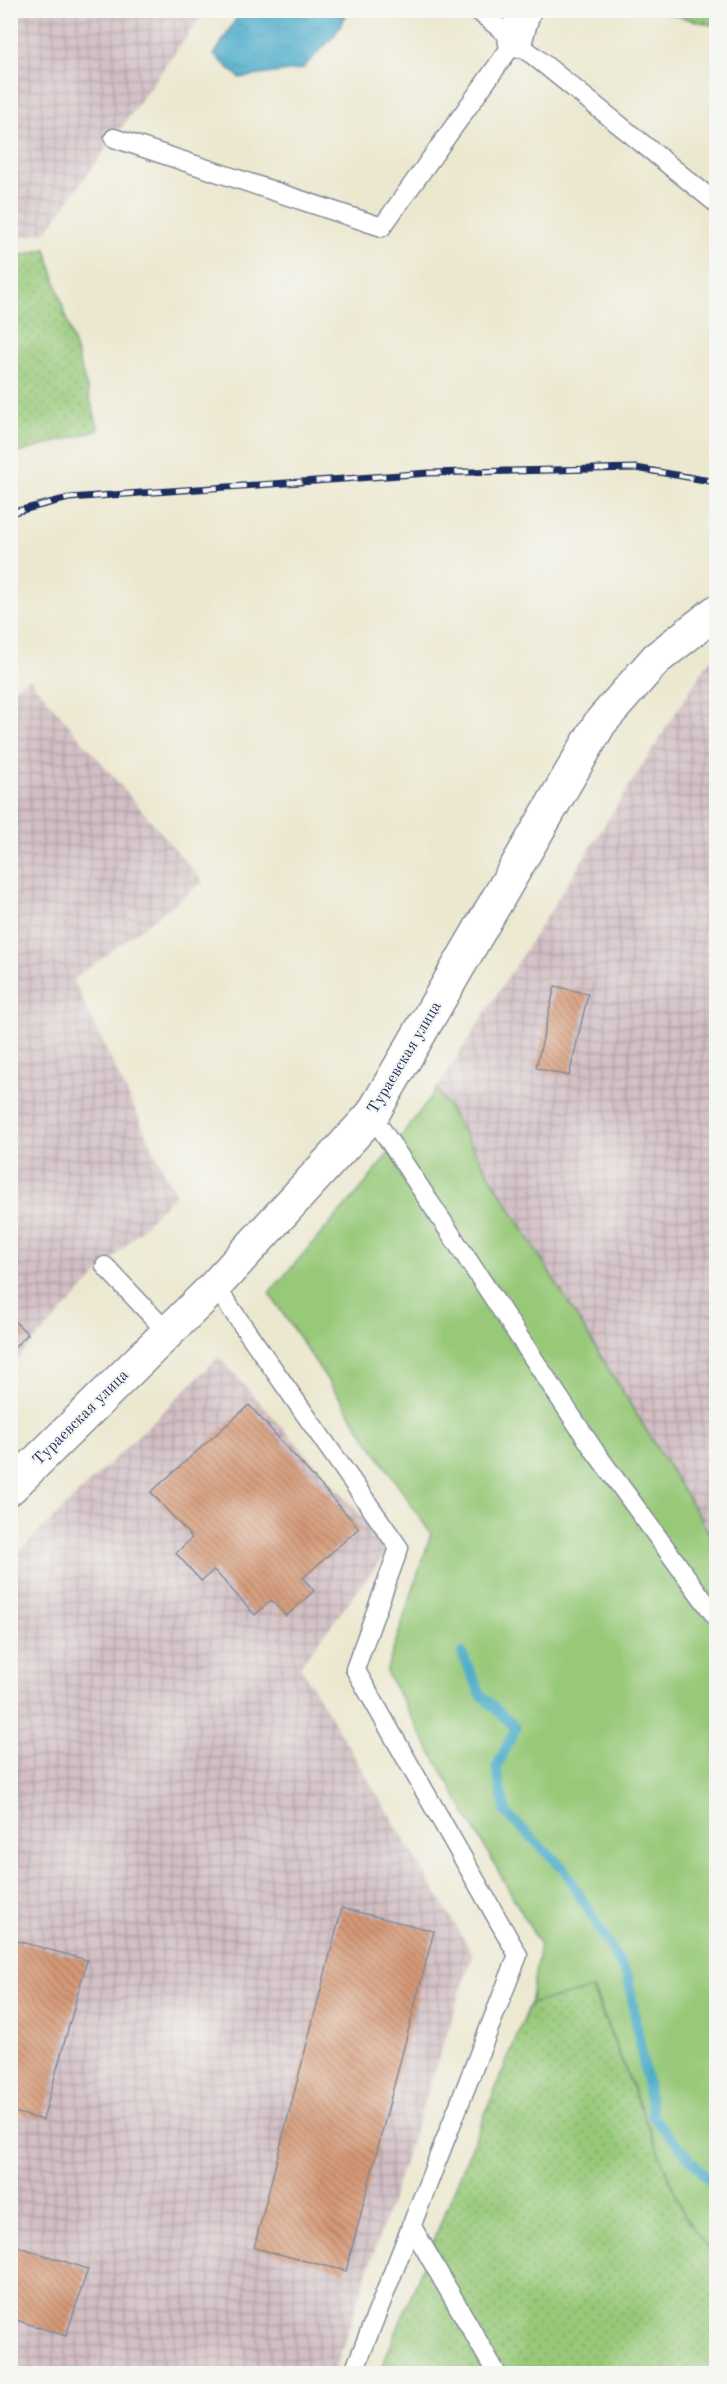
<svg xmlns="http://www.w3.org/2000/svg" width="727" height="2384" viewBox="0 0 727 2384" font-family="'Old Standard TT',serif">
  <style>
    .industrial { fill: url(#industrial-grid) }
    .grass { fill: #98c979; stroke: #5a7c6c; stroke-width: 1.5 }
    .garden { fill: url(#garden-dots); stroke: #5a7c6c; stroke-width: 1.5 }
    .water { fill: url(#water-ripples); stroke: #326d94; stroke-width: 1.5 }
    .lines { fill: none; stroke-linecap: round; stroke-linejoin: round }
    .stream { stroke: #4aabc9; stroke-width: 10 }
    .building { fill: url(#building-back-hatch) }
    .service-casing { stroke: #848c97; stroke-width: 21 }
    .minor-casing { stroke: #848c97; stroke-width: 36 }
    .secondary-casing { stroke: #848c97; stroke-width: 36 }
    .service { stroke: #fff; stroke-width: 18 }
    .minor { stroke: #fff; stroke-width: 33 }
    .secondary { stroke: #fff; stroke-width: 33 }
    .rail-casing { stroke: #1b2f5e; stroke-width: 7 }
    .rail { stroke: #f6f6f2; stroke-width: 4.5; stroke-dasharray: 14; stroke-linecap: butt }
    .labels { text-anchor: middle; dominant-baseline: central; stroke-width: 4.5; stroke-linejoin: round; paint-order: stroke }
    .street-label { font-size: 16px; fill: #1b2f5e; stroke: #f6f6f2 }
  </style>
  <defs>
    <pattern id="industrial-grid" width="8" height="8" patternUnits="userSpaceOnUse" patternTransform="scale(1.5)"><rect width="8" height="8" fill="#d2bec3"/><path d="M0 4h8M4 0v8" fill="none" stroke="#aa9ba2"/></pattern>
    <pattern id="garden-dots" width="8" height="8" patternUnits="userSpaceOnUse" patternTransform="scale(1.5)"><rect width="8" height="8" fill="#98c979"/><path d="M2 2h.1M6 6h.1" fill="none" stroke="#7ba466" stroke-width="1.8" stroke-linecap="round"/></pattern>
    <pattern id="water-ripples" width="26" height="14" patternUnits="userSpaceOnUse" patternTransform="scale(1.5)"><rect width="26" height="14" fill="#4aabc9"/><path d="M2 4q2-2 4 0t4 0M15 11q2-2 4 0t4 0" fill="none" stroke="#3d8ca6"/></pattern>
    <pattern id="building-back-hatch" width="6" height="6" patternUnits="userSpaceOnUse" patternTransform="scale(1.5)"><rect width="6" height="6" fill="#d59976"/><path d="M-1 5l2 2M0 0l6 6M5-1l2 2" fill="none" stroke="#ac7d64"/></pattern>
  </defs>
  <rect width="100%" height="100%" fill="#f6f6f2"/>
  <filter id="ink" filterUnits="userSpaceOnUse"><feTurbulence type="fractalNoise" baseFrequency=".0167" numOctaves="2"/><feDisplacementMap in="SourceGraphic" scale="12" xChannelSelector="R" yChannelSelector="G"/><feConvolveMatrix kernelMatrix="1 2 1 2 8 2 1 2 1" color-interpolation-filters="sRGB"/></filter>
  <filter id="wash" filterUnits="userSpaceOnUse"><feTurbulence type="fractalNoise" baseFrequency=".008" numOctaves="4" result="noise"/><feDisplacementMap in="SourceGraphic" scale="24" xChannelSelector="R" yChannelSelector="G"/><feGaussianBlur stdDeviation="1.35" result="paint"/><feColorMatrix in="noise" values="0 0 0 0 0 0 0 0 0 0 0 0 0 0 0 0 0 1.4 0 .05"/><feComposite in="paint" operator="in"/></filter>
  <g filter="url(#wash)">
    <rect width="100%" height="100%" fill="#ece8d0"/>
    <path class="industrial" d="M10,11H205L47,231L11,239Z
      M716,658V1544L437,1089L710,659Z
      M29,678L203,882L73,980L175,1194L11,1365L10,691Z
      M219,1357L390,1548L300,1666L473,1954L334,2373L11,2374V1559Z"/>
    <path class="grass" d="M437,1089L716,1544V2259L685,2217L593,1989L530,2004L540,1945L386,1672L431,1534L269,1293L366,1183Z"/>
    <path class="garden" d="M657,11H716V26Z
      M46,249L99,430L11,455V258Z
      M592,1989L685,2217L716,2259V2373L379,2374L530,2004Z"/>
    <path class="water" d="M244,11V10L349,11L334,36L302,69L240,78L214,55L237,17Z"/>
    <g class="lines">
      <path class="stream" d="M462,1653L481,1695L516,1728L496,1768L506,1813L564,1869L628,1977L653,2117L716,2188"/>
    </g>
    <g id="blocks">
      <path class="building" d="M555,986L588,994L569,1076L536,1068Z
        M10,1317L28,1334L10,1351Z
        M249,1405L359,1528L303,1578L314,1591L286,1616L271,1600L255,1615L214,1570L201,1581L176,1553L192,1538L151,1492Z
        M342,1908L434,1931L346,2271L254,2248Z
        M10,1939L87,1960L43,2120L10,2111Z
        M10,2244L88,2269L66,2336L10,2318Z"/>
    </g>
  </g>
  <g filter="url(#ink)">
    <use href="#blocks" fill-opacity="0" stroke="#848c97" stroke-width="1.5"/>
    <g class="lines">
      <g class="service-casing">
        <path id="service" d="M477,10L716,203
          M114,138L382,227L515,41
          M372,1115L594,1450L716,1617
          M105,1266L167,1332
          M215,1286L399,1548L355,1669L518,1955L353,2374
          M411,2225L497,2374"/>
      </g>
      <g class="minor-casing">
        <path id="minor" d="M515,41L524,10"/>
      </g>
      <g class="secondary-casing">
        <path id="secondary" d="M10,1488L215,1286L372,1115L600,723L656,659L716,612"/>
      </g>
      <use href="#service" class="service"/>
      <use href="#minor" class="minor"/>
      <use href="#secondary" class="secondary"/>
      <g class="rail-casing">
        <path id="rail" d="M10,513L69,498L429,473L636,468L716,482"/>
      </g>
      <use href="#rail" class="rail"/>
    </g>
  </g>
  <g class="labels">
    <g class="street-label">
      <text transform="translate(405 1058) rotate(-59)">Тураевская улица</text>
      <text transform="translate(81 1418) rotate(-45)">Тураевская улица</text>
    </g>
  </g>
  <rect width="727" height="2384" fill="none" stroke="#f6f6f2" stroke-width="36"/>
</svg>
